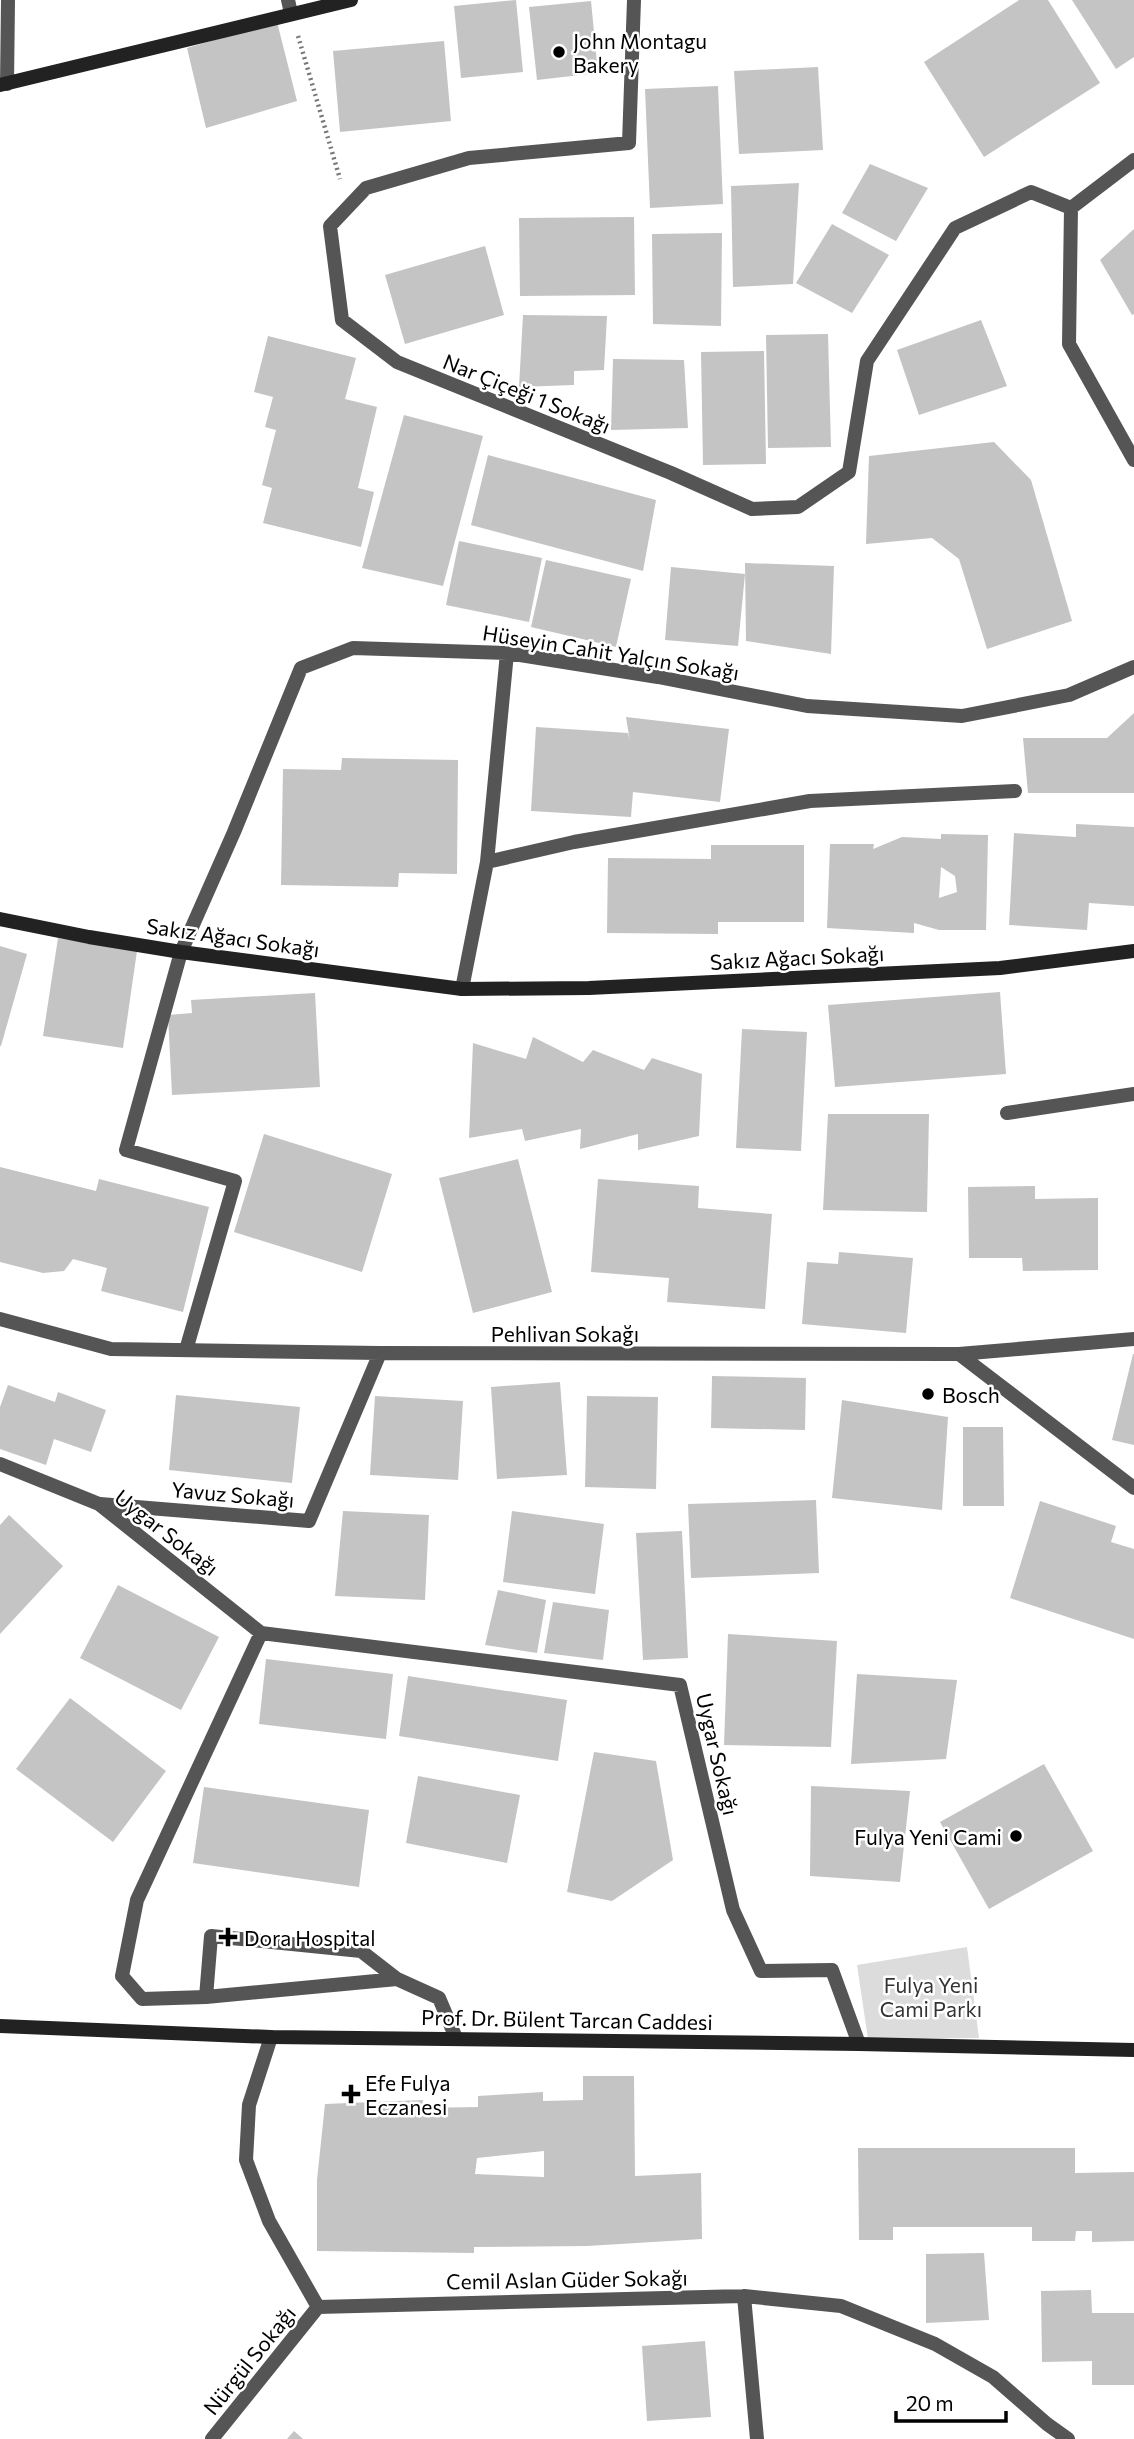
<svg xmlns="http://www.w3.org/2000/svg" width="1134" height="2439" viewBox="0 0 1134 2439" font-family="Commissioner,sans-serif">
  <style>
    .green { fill: #dcdcdc }
    .building { fill: #c4c4c4; fill-rule: evenodd }
    .lines { fill: none; stroke-linecap: round; stroke-linejoin: round }
    .path { stroke: #777; stroke-width: 4.5; stroke-dasharray: 2 3.5; stroke-linecap: butt }
    .street { stroke: #555; stroke-width: 14 }
    .secondary { stroke: #222; stroke-width: 14 }
    .poi-dot { fill: #000; stroke: #fff; stroke-width: 2.5 }
    .labels { text-anchor: middle; dominant-baseline: central; stroke-width: 5; stroke-linejoin: round; paint-order: stroke }
    .poi-label { font-size: 21px; fill: #000; stroke: #fff; text-anchor: start }
    .street-label { font-size: 21px; fill: #000; stroke: #fff }
    .park-label { font-size: 21px; fill: #333; stroke: #fff }
  </style>
  <rect width="100%" height="100%" fill="#fff"/>
  <path class="green" d="M967,1947L979,2038L868,2039L857,1965Z"/>
  <path class="building" d="M516,0L523,72L461,78L454,6Z
    M1019,0H1048L1100,83L984,157L924,62Z
    M1072,0H1134V57L1116,69Z
    M591,1L598,73L537,80L529,7Z
    M277,22L297,101L206,128L187,48Z
    M444,41L451,121L340,132L333,51Z
    M818,67L823,150L739,154L734,71Z
    M718,86L723,204L650,208L645,89Z
    M870,164L928,188L896,241L842,213Z
    M799,183L793,284L733,287L731,186Z
    M634,217L635,295L520,296L519,218Z
    M832,224L889,255L852,313L796,283Z
    M1134,229V314L1132,315L1100,260Z
    M722,233L721,326L653,324L652,234Z
    M485,246L504,315L405,344L385,275Z
    M523,315L607,316L604,370L574,371V385L519,387Z
    M981,320L1007,386L919,415L897,350Z
    M828,334L831,447L768,448L766,335Z
    M268,336L356,358L345,399L377,407L358,488L374,492L361,547L263,523L272,488L262,485L276,430L265,427L273,397L254,392Z
    M764,351L766,464L703,465L701,352Z
    M613,359L684,360L688,428L611,430Z
    M404,415L483,436L443,586L362,568Z
    M994,442L1031,480L1072,621L987,649L959,559L932,538L866,544L869,456Z
    M488,455L656,500L643,571L471,525Z
    M459,541L542,558L529,622L446,605Z
    M546,560L631,579L616,647L531,627Z
    M745,563L834,566L831,654L746,641Z
    M671,567L745,574L738,646L665,640Z
    M1134,713V793H1028L1023,738H1107Z
    M626,717L729,729L720,802L633,792L631,817L531,811L536,727L628,733L630,742Z
    M342,758L458,760L457,874L399,873L398,887L281,885L283,769L341,770Z
    M1076,824L1134,827V906L1089,903L1087,930L1009,925L1014,833L1076,837Z
    M941,834L988,835L986,930H939L914,923V933L827,928L830,844H874L873,849L902,837L941,839ZM941,867L955,876L957,892L939,898Z
    M711,845H804V922H718V934L607,933L608,858L711,859Z
    M58,938L137,951L123,1048L43,1036Z
    M0,946L27,954L1,1046H0Z
    M1000,992L1006,1074L835,1087L828,1005Z
    M315,993L320,1087L172,1095L168,1015L192,1013L191,1000Z
    M742,1029L807,1032L801,1151L736,1148Z
    M533,1037L583,1062L593,1050L644,1070L652,1058L702,1074L699,1136L638,1150V1134L580,1149L581,1129L525,1141L522,1129L469,1138L473,1043L526,1059Z
    M828,1114H929L927,1212L823,1210Z
    M264,1134L392,1174L362,1272L234,1232Z
    M518,1159L552,1292L473,1313L439,1178Z
    M0,1167L96,1191L99,1179L209,1207L183,1312L101,1291L107,1268L73,1259L64,1271L43,1273L0,1262Z
    M598,1179L699,1186L698,1208L772,1214L765,1309L667,1302L669,1278L591,1272Z
    M1035,1186V1199L1098,1198V1270L1023,1271L1022,1258H969L968,1187Z
    M839,1252L913,1258L906,1333L802,1324L807,1262L838,1264Z
    M1133,1354H1134V1445L1112,1440Z
    M712,1376L806,1378L805,1430L711,1428Z
    M560,1382L567,1475L497,1479L491,1387Z
    M8,1385L55,1402L58,1392L106,1410L91,1452L54,1439L46,1465L0,1449V1407Z
    M176,1395L300,1407L292,1483L169,1470Z
    M375,1396L463,1401L458,1480L370,1475Z
    M587,1396L658,1397L656,1489L585,1487Z
    M842,1400L948,1417L942,1510L832,1498Z
    M963,1427H1003L1004,1506H963Z
    M816,1500L819,1573L691,1578L688,1504Z
    M1040,1501L1116,1526L1111,1542L1134,1549V1639L1010,1598Z
    M343,1511L429,1515L425,1600L335,1596Z
    M512,1511L604,1524L595,1594L503,1582Z
    M9,1515L63,1566L0,1634V1525Z
    M682,1531L688,1658L643,1660L636,1533Z
    M118,1585L219,1637L181,1710L80,1658Z
    M498,1590L546,1600L537,1653L485,1645Z
    M553,1602L609,1610L603,1660L544,1653Z
    M728,1634L837,1641L831,1747L724,1745Z
    M266,1659L393,1674L386,1739L259,1724Z
    M857,1674L957,1680L946,1759L851,1764Z
    M408,1676L567,1700L558,1761L399,1736Z
    M70,1698L166,1771L113,1842L16,1769Z
    M594,1752L656,1761L673,1860L612,1901L567,1892Z
    M1044,1764L1093,1851L989,1909L940,1822Z
    M418,1776L520,1795L507,1863L406,1843Z
    M811,1786L910,1791L900,1882L810,1876Z
    M204,1787L369,1810L359,1887L193,1863Z
    M583,2076H634L635,2176L701,2173L702,2239L587,2246L474,2247V2253L317,2251V2180L325,2104L423,2100L422,2108L478,2107V2096L543,2092V2101L583,2100ZM544,2151V2177L475,2174L477,2158Z
    M858,2148H1075V2173L1134,2172V2241L1092,2242V2231H1076L1075,2241H1032V2227H893V2240H859Z
    M984,2253L989,2320L926,2323V2254Z
    M1091,2290L1092,2313H1134V2385H1092V2361L1042,2362L1041,2291Z
    M705,2341L711,2417L647,2421L642,2346Z
    M294,2431L303,2439H287Z"/>
  <g class="lines">
    <path class="path" d="M298,36L340,179"/>
    <path class="street" d="M288,0L291,13
      M634,0L629,143L469,158L366,188L330,226L342,320L397,362L671,473L752,509L798,507L849,472L867,361L955,228L1031,192L1071,208
      M7,84L8,0
      M1134,160L1071,208L1069,344L1134,460
      M487,862L507,653
      M462,989L487,862L574,842L810,801L1015,791
      M1007,1113L1134,1094
      M0,1319L111,1349L380,1353L959,1354L1134,1339
      M186,1350L235,1181L126,1150L181,952L234,832L301,668L353,648L507,653L658,677L807,706L962,716L1069,695L1134,667
      M959,1354L1134,1488
      M0,1464L99,1504L261,1633L137,1900L122,1976L142,1999L206,1997L397,1979L439,1998L456,2038
      M100,1504L309,1521L380,1353
      M261,1633L680,1685L733,1910L761,1971L832,1970L859,2044
      M206,1997L211,1936L361,1951L397,1979
      M271,2037L249,2105L246,2160L269,2221L318,2307
      M744,2296L757,2439
      M318,2307L744,2296L841,2306L935,2344L993,2377L1047,2424L1068,2439
      M212,2439L318,2307"/>
    <path class="secondary" d="M0,85L351,0
      M0,919L89,937L181,952L462,989L589,988L1000,968L1134,951
      M0,2026L271,2037L859,2044L1134,2050"/>
  </g>
  <g class="poi-dot">
    <circle cx="559" cy="52" r="7"/>
    <circle cx="928" cy="1394" r="7"/>
    <circle cx="1016" cy="1836" r="7"/>
    <path d="M224.5 1926.5h7v7h7v7h-7v7h-7v-7h-7v-7h7z"/>
    <path d="M347.5 2083.5h7v7h7v7h-7v7h-7v-7h-7v-7h7z"/>
  </g>
  <g class="labels">
    <g class="poi-label">
      <text x="573" y="40">John Montagu<tspan x="573" dy="24">Bakery</tspan></text>
      <text x="942" y="1394">Bosch</text>
      <text x="1002" y="1836" text-anchor="end">Fulya Yeni Cami</text>
      <text x="244" y="1937">Dora Hospital</text>
      <text x="365" y="2082">Efe Fulya<tspan x="365" dy="24">Eczanesi</tspan></text>
    </g>
    <g class="street-label">
      <text transform="translate(527 393) rotate(22)">Nar Çiçeği 1 Sokağı</text>
      <text transform="translate(611 652) rotate(9)">Hüseyin Cahit Yalçın Sokağı</text>
      <text transform="translate(233 937) rotate(8)">Sakız Ağacı Sokağı</text>
      <text transform="translate(797 957) rotate(-3)">Sakız Ağacı Sokağı</text>
      <text x="565" y="1333">Pehlivan Sokağı</text>
      <text transform="translate(233 1494) rotate(5)">Yavuz Sokağı</text>
      <text transform="translate(167 1532) rotate(38)">Uygar Sokağı</text>
      <text transform="translate(718 1754) rotate(77)">Uygar Sokağı</text>
      <text transform="translate(567 2019) rotate(1)">Prof. Dr. Bülent Tarcan Caddesi</text>
      <text transform="translate(567 2279) rotate(-1)">Cemil Aslan Güder Sokağı</text>
      <text transform="translate(249 2360) rotate(-51)">Nürgül Sokağı</text>
    </g>
    <g class="park-label">
      <text x="931" y="1984">Fulya Yeni<tspan x="931" dy="24">Cami Parkı</tspan></text>
    </g>
  </g>
  <path d="M896 2411v10h110v-10" fill="none" stroke="#000000" stroke-width="3.5"/>
  <text x="906" y="2411" font-size="21" fill="#000000" stroke="#ffffff" stroke-width="5" paint-order="stroke">20 m</text>
</svg>
